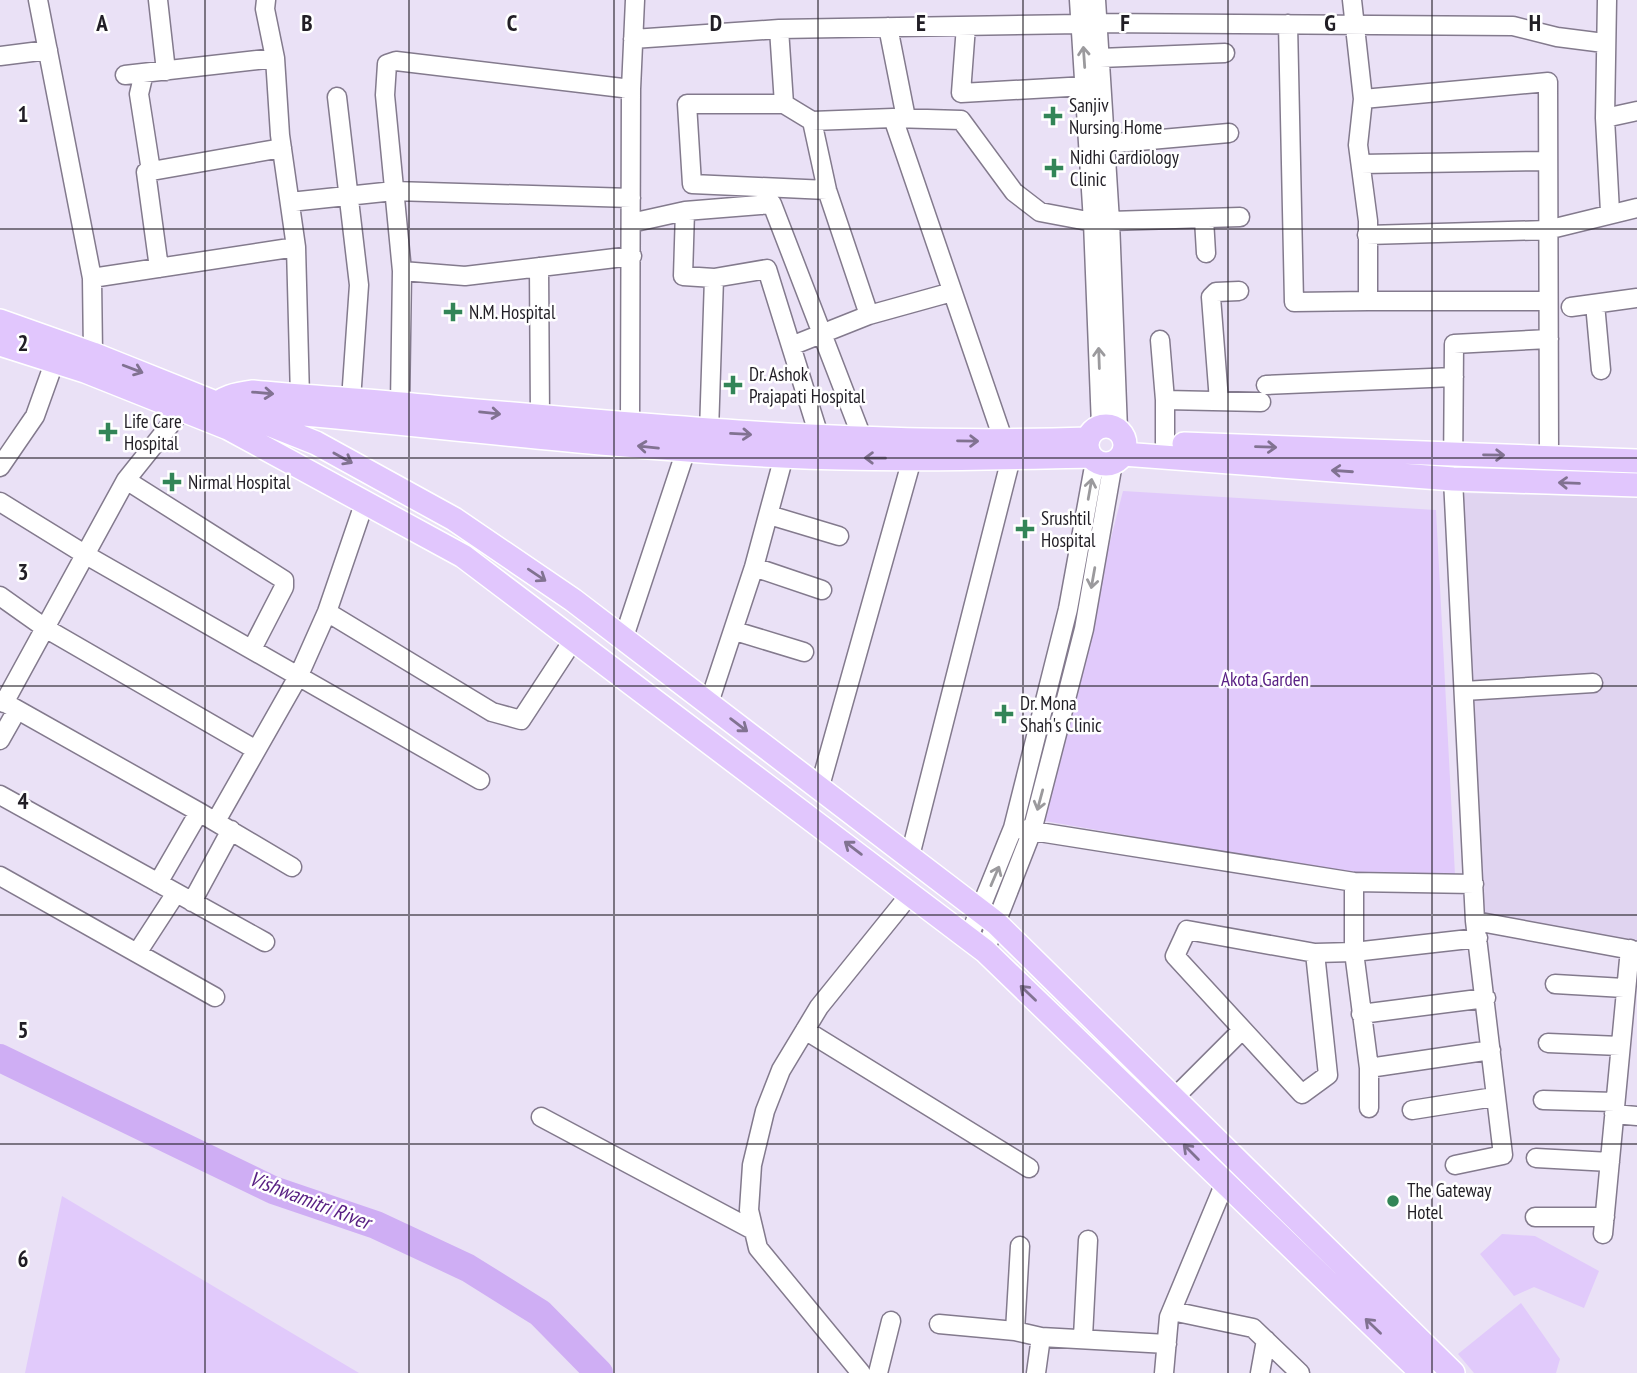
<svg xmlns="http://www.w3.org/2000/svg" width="1637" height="1373" viewBox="0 0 1637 1373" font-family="'PT Sans Narrow',sans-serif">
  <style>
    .built { fill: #e0d4f0 }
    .green { fill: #e1cafb }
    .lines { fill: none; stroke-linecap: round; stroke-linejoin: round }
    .river { stroke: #cfaef4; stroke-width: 28 }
    .minor-casing { stroke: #837a8d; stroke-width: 21 }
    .major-casing { stroke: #fff; stroke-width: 26 }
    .minor { stroke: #fff; stroke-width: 18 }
    .major { stroke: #e1c6fd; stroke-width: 23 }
    .oneway { stroke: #9b9a9d }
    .oneway2 { stroke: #817291 }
    .grid { fill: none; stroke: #211e25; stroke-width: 2; stroke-opacity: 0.55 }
    .poi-dot { fill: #328557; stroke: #fff; stroke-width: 2.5 }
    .labels { text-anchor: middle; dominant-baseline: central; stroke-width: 5; stroke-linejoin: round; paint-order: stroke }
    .poi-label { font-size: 19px; fill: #211e25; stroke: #fff; text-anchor: start }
    .park-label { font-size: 19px; fill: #5a2185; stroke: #fff }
    .water-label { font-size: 21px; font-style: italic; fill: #571e82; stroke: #fff }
    .grid-label { font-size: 23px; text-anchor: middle; font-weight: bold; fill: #211e25; stroke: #fff; stroke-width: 5; stroke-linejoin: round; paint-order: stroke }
  </style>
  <rect width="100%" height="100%" fill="#eae1f6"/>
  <path class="built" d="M1457,493L1637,497V944L1475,921Z"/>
  <path class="green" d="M1123,491L1436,510L1455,875L1368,877L1039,820Z
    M62,1196L359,1373H25Z
    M1502,1234L1535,1236L1599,1271L1584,1308L1534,1287L1514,1296L1480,1254Z
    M1521,1303L1560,1359L1556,1373H1474L1458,1354Z"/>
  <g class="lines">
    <path class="river" d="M0,1058L273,1190L376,1225L468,1268L540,1313L599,1373"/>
    <g class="minor-casing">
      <path id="minor" d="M38,0L92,278L93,354
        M158,0L166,71
        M266,0L265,9L275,58L280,135L296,247L300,397
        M1079,0L1093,222L1101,426
        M1096,0L1110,221L1118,430
        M1607,0L1605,118L1610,212
        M1098,23L1513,26L1557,37L1604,43
        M1288,24L1294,302L1368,301V221L1358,145L1363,99L1352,0
        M966,26L961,93L1086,86
        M888,27L906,118
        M779,29L784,104L812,121L827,190L869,315
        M633,39L779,29L1081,24
        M0,56L48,50
        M1100,58L1225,53
        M144,73L139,94L151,171
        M125,75L275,58
        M337,97L359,285L351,400
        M1363,99L1548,82L1549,456
        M784,104H687L692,184L827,190
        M893,118L1004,442
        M1605,118L1637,111
        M812,121L893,118L961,120L1014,192L1040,212L1093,222
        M1105,144L1229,133
        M1361,164L1547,161
        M290,202L394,191L631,198
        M685,211L683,276L714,278L767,269L820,439
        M1204,219L1206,253
        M1110,221L1240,217
        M631,223L685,211L772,204L863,440
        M1367,235L1547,230L1637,208
        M539,267L540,418
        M159,268L146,172L282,148
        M402,271L385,95L387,64L396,61L631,89
        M92,278L296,247
        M1368,301H1548
        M1595,304L1601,370
        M1571,307L1637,298
        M1549,339L1454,344L1453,479L1475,921L1637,951
        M1160,340L1165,400
        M791,346L869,315L952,292
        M1266,385L1454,377
        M1219,401L1211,297L1216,292L1239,291
        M400,404L402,271L465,276L632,256
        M630,424L631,89L635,0
        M709,432L714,278
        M1165,443V400L1261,402
        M0,467L35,416L59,349
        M126,480L284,580V587L252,649
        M0,502L86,555L480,780
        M769,515L839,536
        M754,567L822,590
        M0,596L45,628L256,750
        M327,612L492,712L521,720L574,639
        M735,631L804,652
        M624,637L686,450
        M1464,691L1593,683
        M0,700L199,812L292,867
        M4,703L126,480L182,410
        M709,703L754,567L784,456
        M0,740L17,710
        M820,786L912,459
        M0,795L265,942
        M216,821L299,675L327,612L365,501
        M1020,829L1354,882L1474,884
        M910,856L1011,458
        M0,876L215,997
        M1354,882V952L1369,1068V1108
        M158,883L199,812
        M192,902L231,830
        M1187,930L1315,953L1328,1075L1302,1094L1175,956Z
        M968,939L1013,828L1068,609L1095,461
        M985,951L1032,831L1084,629L1113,463
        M137,953L176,893
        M1315,953L1354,952L1478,938
        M1555,984L1624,988
        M1361,1014L1486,998
        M805,1030L1029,1168
        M1548,1043L1620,1046
        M1369,1068L1491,1050
        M1173,1099L1241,1031
        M1543,1100L1615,1102
        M1412,1110L1494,1097
        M1614,1114L1637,1116
        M541,1117L751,1229
        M1536,1158L1610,1162
        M1455,1165L1503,1155L1475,921
        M1535,1217H1605
        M1603,1234L1630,949
        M1172,1311L1253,1328L1300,1373
        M939,1324L1015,1331L1041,1337L1167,1344
        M1015,1331L1020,1246
        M1083,1337L1088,1240
        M861,1373L758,1248L749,1210L752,1165L765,1111L781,1070L819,1007L911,893
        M878,1373L891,1321
        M1036,1373L1041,1337
        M1164,1373L1169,1317L1229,1173
        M1260,1373L1266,1340"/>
    </g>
    <g class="major-casing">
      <path id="major" d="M0,321L93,354L316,443L454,519L573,600L996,923L1453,1373
        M0,344L85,371L228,428L463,556L985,951L1422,1373
        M211,410C220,397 238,394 253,392C302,397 352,399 401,404C632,425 855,447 1088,439
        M255,413H294C457,428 619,448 782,456C884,461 987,458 1090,456
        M1087 445a19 19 0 1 1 38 0a19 19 0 1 1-38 0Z
        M1184,444L1637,461
        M1123,454L1453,479L1637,485"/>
    </g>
    <use href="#minor" class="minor"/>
    <use href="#major" class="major"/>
  </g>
  <defs><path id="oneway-shaft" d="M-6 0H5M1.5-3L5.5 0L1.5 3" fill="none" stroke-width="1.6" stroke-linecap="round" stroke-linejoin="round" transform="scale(1.75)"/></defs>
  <g class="oneway">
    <use href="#oneway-shaft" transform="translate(1084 57) rotate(-94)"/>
    <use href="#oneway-shaft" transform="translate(1099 358) rotate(-92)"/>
    <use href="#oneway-shaft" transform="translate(1090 489) rotate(-80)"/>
    <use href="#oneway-shaft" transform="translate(1093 578) rotate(100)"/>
    <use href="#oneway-shaft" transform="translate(1040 800) rotate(105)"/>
    <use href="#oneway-shaft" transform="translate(995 876) rotate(-67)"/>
  </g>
  <g class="oneway2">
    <use href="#oneway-shaft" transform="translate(133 369) rotate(21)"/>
    <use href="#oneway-shaft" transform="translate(263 393) rotate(5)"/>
    <use href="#oneway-shaft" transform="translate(490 413) rotate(6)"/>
    <use href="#oneway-shaft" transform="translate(741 434) rotate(3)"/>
    <use href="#oneway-shaft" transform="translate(968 441) rotate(1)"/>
    <use href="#oneway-shaft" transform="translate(648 447) rotate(-174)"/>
    <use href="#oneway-shaft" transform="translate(1266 447) rotate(2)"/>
    <use href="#oneway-shaft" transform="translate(1494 455) rotate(1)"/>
    <use href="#oneway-shaft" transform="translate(343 458) rotate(29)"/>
    <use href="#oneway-shaft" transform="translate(875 458) rotate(-179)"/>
    <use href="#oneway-shaft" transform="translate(1342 471) rotate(-176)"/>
    <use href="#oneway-shaft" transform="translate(1569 483) rotate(-178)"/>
    <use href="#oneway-shaft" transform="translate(537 575) rotate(34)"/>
    <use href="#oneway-shaft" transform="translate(739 725) rotate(37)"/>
    <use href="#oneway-shaft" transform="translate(853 848) rotate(-143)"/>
    <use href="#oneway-shaft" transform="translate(1028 993) rotate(-136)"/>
    <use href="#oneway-shaft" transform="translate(1191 1152) rotate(-135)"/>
    <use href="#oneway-shaft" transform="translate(1373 1326) rotate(-136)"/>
  </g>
  <path class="grid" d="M205,0V1373M409,0V1373M614,0V1373M818,0V1373M1023,0V1373M1228,0V1373M1432,0V1373M0,229H1637M0,458H1637M0,686H1637M0,915H1637M0,1144H1637"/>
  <g class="poi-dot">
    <path d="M1049.5 105.5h7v7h7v7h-7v7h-7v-7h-7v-7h7z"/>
    <path d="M1050.5 157.5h7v7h7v7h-7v7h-7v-7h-7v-7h7z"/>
    <path d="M449.5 301.5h7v7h7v7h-7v7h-7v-7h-7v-7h7z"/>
    <path d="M729.5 374.5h7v7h7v7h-7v7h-7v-7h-7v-7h7z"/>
    <path d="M104.5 421.5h7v7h7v7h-7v7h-7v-7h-7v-7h7z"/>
    <path d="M168.5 471.5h7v7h7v7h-7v7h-7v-7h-7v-7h7z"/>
    <path d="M1021.5 518.5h7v7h7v7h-7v7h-7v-7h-7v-7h7z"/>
    <path d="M1000.5 703.5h7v7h7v7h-7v7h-7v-7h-7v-7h7z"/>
    <circle cx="1393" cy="1201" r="7"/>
  </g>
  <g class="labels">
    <g class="poi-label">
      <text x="1069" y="105">Sanjiv<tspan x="1069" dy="22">Nursing Home</tspan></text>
      <text x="1070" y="157">Nidhi Cardiology<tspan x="1070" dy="22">Clinic</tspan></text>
      <text x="469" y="312">N.M. Hospital</text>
      <text x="749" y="374">Dr. Ashok<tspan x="749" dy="22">Prajapati Hospital</tspan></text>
      <text x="124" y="421">Life Care<tspan x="124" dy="22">Hospital</tspan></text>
      <text x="188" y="482">Nirmal Hospital</text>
      <text x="1041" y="518">Srushtil<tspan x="1041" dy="22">Hospital</tspan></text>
      <text x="1020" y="703">Dr. Mona<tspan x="1020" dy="22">Shah's Clinic</tspan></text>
      <text x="1407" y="1190">The Gateway<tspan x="1407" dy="22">Hotel</tspan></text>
    </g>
    <g class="park-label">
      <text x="1265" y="679">Akota Garden</text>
    </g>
    <g class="water-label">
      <text transform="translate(310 1200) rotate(21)">Vishwamitri River</text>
    </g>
  </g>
  <g class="grid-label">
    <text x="102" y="31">A</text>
    <text x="307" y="31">B</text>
    <text x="512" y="31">C</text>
    <text x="716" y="31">D</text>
    <text x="921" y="31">E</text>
    <text x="1125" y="31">F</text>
    <text x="1330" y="31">G</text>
    <text x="1535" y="31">H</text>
    <text x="23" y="122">1</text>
    <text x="23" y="351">2</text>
    <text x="23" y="580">3</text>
    <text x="23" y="809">4</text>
    <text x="23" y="1038">5</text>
    <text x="23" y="1267">6</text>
  </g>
</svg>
